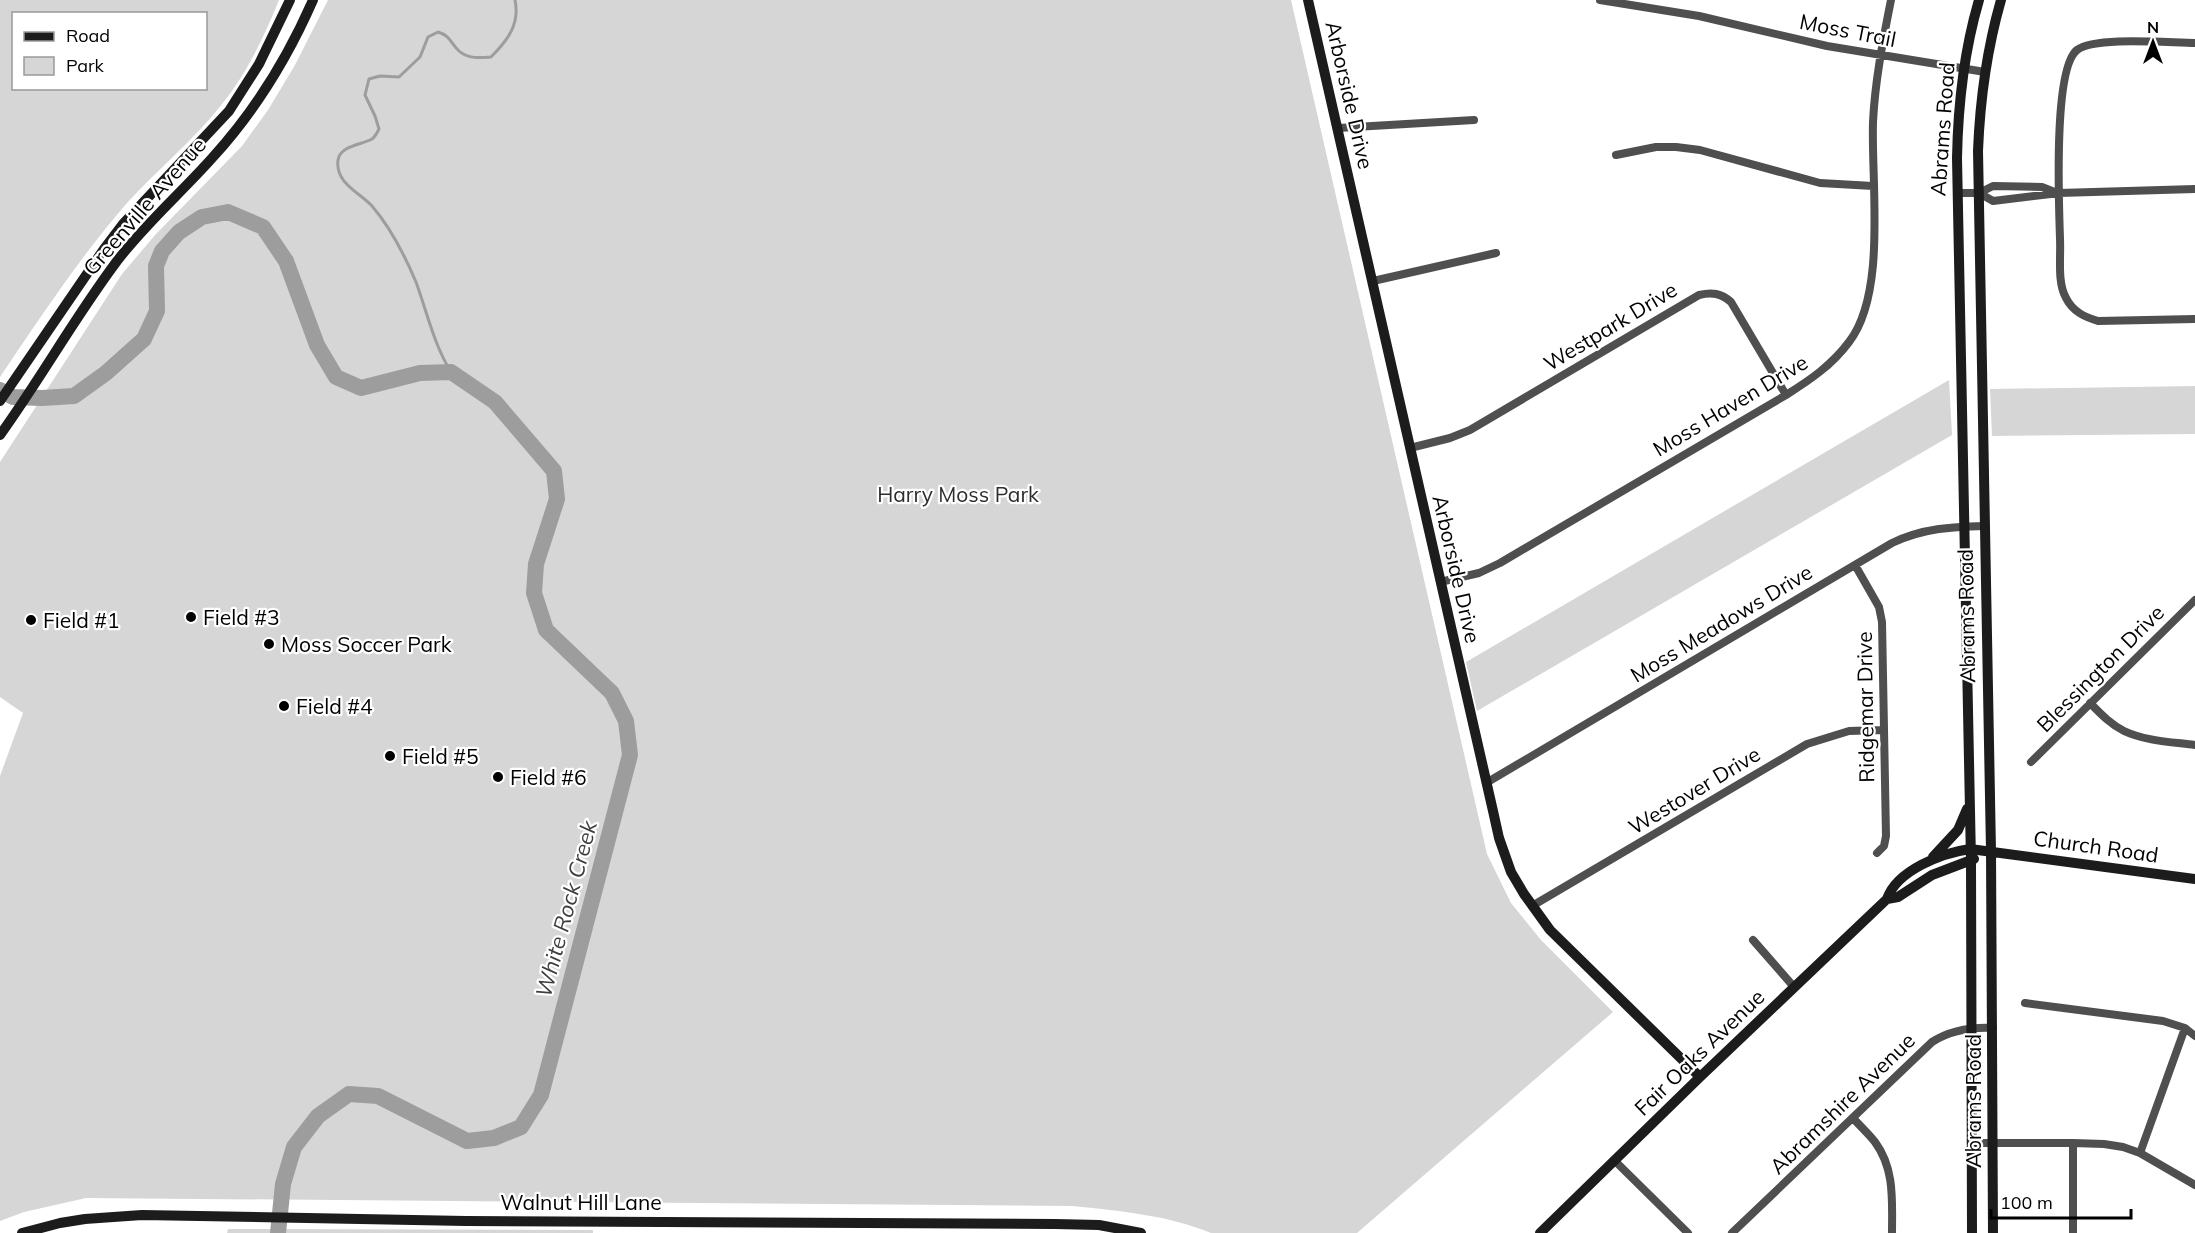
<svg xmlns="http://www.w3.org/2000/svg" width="2195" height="1233" viewBox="0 0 2195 1233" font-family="Mulish,sans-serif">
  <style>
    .green { fill: #d6d6d6; fill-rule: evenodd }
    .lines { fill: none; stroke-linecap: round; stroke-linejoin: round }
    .stream { stroke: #9d9d9d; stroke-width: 3 }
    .river { stroke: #9d9d9d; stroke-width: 16 }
    .street { stroke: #4f4f4f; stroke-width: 8 }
    .secondary { stroke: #1c1c1c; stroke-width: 10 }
    .poi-dot { fill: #000; stroke: #fff; stroke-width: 2 }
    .labels { text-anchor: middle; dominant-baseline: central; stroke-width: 4.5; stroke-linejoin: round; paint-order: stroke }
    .street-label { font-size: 21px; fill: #000; stroke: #fff }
    .park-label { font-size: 21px; fill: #2d2d2d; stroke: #fff }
    .poi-label { font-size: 21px; fill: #000; stroke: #fff; text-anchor: start }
    .water-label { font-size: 22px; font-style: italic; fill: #3e3e3e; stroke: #fff }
  </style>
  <rect width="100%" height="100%" fill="#fff"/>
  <path class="green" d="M0,0H279C264,37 247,73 222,104C194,140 158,169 127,203C80,257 40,318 0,377ZM14,14H206V88H14Z
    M328,0H1291L1487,854L1511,903L1541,940L1613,1012L1357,1233H1211C1168,1215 1119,1211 1073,1206L86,1198L24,1212L0,1221V776L23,713L0,697V462L122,274L156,234L242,146L268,110L295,65Z
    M1949,380L1952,435L1477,711L1466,662Z
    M2195,386V434L1992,436L1990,389Z
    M228,1229L593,1230V1233H227Z"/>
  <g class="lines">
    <path class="stream" d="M451,372C434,345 427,312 416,282C405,256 390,227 372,206C359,192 335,183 338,160C340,146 361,145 372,139C375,137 377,133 379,129L375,116L365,95L369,79L380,76L399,77L420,57L428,37L438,32C451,36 450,43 459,51C468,59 480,58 491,57C508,40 520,24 515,0"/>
    <path class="river" d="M0,390L13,397L42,398L74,396L106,373L144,339L157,311L156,266L162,251L179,232L202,217L228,212L263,227L286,261L317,345L336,377L361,388L420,373L451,372L495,402L554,471L557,499L536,564L534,593L546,630L612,693L626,721L630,755L541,1095L521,1127L494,1138L467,1141L378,1096L349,1094L318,1116L294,1147L283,1184L278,1233"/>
    <path class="street" d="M1600,0L1699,16L1827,46L1985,72
      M2195,43C2170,43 2095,36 2077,50C2053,69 2059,206 2060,239C2061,257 2057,282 2066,298C2073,312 2085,317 2098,321L2195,319
      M1338,128L1474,120
      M1616,155L1656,147H1676L1700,150L1820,183L1873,186
      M1957,193H1979L1993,186L2042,187L2057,193
      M1979,193L1993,201L2059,193L2195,189
      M1373,281L1496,253
      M1410,448L1450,438L1470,430L1699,295C1712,292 1721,293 1731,302L1786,395
      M1855,565L1879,607L1882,622L1886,836L1884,846L1877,853
      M1440,582L1479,573L1500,563L1786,395C1810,380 1832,365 1849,342C1887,293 1871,184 1873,122C1875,81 1883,40 1891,0
      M2090,703C2100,713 2110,724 2124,731C2145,741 2172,742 2195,745
      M2031,762L2195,600
      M1486,783L1892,543C1923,528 1951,527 1985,526
      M1532,906L1807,744L1849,731L1882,730
      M1753,940L1794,987
      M2025,1003L2163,1021L2185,1028L2195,1036
      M1853,1118C1860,1126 1868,1133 1875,1142C1895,1169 1892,1201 1892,1233
      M1972,1143H2073L2104,1144L2123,1147L2140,1153L2195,1185
      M2073,1143V1233
      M2140,1153L2185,1028
      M1615,1161L1688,1233
      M1732,1233L1932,1042C1951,1030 1971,1027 1993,1028"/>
    <path class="secondary" d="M1308,0L1493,811L1499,838L1511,872L1524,894L1550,930L1700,1077
      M0,401L104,249L123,224L229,111L259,64L290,0
      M0,435C41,378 75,317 117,261C146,223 182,192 213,157C255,111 288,57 313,0
      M1933,857L1958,830L1967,809
      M1887,899L1898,897L1932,875L1974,859
      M22,1233L60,1223L85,1219L142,1215L466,1221L1055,1224L1099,1225L1141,1233
      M1540,1233L1700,1077L1887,899C1897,870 1942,853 1970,849L2195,879
      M1972,1233L1971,861L1957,158C1958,105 1964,51 1979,0
      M1993,1233L1991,851L1978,151C1980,100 1987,49 2001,0"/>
  </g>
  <g class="poi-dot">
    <circle cx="191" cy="617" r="6"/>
    <circle cx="31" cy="620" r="6"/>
    <circle cx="269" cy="644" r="6"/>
    <circle cx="284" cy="706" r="6"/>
    <circle cx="390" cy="756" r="6"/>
    <circle cx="498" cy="777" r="6"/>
  </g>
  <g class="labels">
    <g class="street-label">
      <text transform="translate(1848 30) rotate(11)">Moss Trail</text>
      <text transform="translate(1350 95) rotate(77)">Arborside Drive</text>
      <text transform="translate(1942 129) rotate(-86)">Abrams Road</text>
      <text transform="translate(144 206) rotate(-49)">Greenville Avenue</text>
      <text transform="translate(1610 326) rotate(-31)">Westpark Drive</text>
      <text transform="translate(1730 405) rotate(-31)">Moss Haven Drive</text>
      <text transform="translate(1457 569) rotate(77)">Arborside Drive</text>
      <text transform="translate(1966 616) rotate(-91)">Abrams Road</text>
      <text transform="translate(1721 623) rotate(-31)">Moss Meadows Drive</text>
      <text transform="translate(2100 668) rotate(-45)">Blessington Drive</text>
      <text transform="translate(1865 707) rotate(-91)">Ridgemar Drive</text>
      <text transform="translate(1694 790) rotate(-31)">Westover Drive</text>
      <text transform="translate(2096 846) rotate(8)">Church Road</text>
      <text transform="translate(1699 1052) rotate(-44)">Fair Oaks Avenue</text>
      <text transform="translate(1973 1101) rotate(-90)">Abrams Road</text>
      <text transform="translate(1842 1103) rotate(-44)">Abramshire Avenue</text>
      <text x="581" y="1202">Walnut Hill Lane</text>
    </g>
    <g class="park-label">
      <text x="958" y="494">Harry Moss Park</text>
    </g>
    <g class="poi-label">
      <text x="203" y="617">Field #3</text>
      <text x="43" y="620">Field #1</text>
      <text x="281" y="644">Moss Soccer Park</text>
      <text x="296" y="706">Field #4</text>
      <text x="402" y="756">Field #5</text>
      <text x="510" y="777">Field #6</text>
    </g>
    <g class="water-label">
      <text transform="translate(566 909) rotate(-75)">White Rock Creek</text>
    </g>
  </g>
  <rect x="12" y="12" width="195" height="78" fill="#ffffff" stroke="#999999" stroke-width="1.5"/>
  <rect x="24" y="32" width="30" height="9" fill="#1c1c1c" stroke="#999999" stroke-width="1.5"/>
  <text x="66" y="42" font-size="18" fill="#000000">Road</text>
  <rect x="24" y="57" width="30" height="18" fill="#d6d6d6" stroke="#999999" stroke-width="1.5"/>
  <text x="66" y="72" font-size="18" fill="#000000">Park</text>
  <g transform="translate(2153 42)" stroke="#ffffff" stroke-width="4.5" paint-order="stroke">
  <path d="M0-4.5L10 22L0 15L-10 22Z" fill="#000000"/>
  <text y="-9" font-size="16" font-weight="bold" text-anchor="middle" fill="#000000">N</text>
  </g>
  <path d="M1991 1209v9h140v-9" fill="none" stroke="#000000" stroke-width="3"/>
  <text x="2000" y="1209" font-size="18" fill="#000000" stroke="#ffffff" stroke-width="4.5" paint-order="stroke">100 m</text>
</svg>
